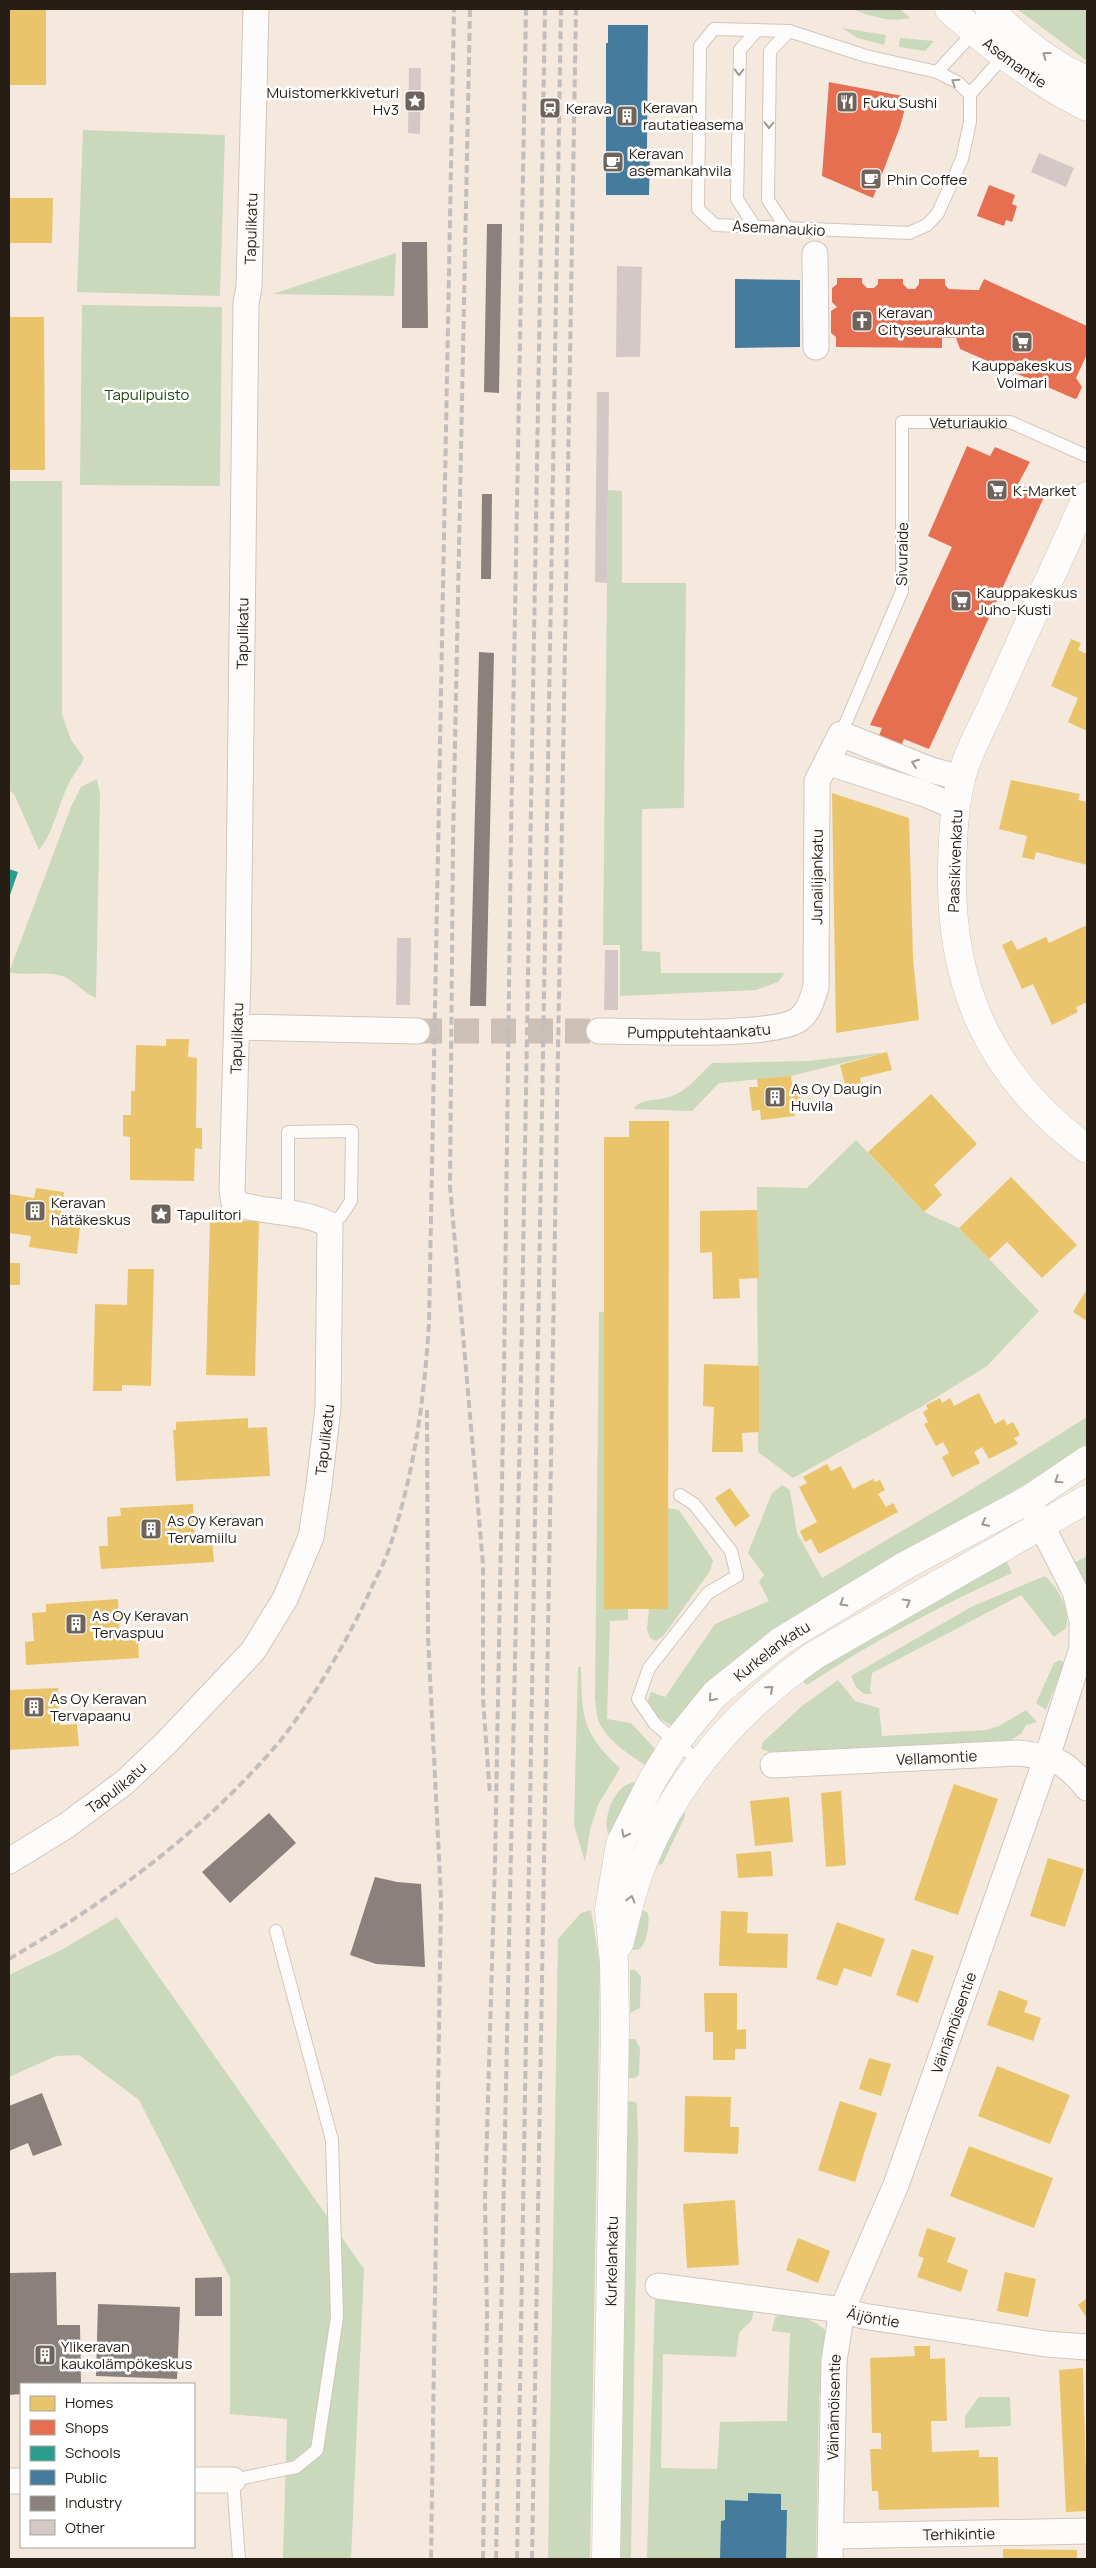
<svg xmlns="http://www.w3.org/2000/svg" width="1096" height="2568" viewBox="0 0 1096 2568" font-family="Manrope,sans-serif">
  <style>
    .green { fill: #cad8bb }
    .homes { fill: #e9c46a }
    .shops { fill: #e76f51 }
    .schools { fill: #2a9d8f }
    .public { fill: #457b9d }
    .industry { fill: #8a817c }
    .building { fill: #d4c8c6 }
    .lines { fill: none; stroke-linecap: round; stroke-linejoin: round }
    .street-tunnel { stroke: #ccc0b6; stroke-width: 25; stroke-dasharray: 25 12; stroke-linecap: butt }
    .lane-casing { stroke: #d1c6bd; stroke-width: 14 }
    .street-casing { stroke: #d1c6bd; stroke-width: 27 }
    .secondary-casing { stroke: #d1c6bd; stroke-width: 29 }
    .lane { stroke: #fefcfa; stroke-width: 12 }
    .street { stroke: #fefcfa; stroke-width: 25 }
    .secondary { stroke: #fefcfa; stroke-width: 28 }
    .rail { stroke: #c2bebc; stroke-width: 4; stroke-dasharray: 8 4; stroke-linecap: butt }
    .oneway { stroke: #9d9892 }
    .labels { text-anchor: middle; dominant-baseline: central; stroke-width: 5; stroke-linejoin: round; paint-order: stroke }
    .street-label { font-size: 15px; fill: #261d14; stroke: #fff }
    .poi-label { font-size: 15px; fill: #261d14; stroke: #fff; text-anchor: start }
    .park-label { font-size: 15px; fill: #19460c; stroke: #fff }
  </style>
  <rect width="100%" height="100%" fill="#f5e9de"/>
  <path class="green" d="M852,9H900L910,18C890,23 871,16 852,9Z
    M1017,9H1087V61Z
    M842,28L886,35L884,45L858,38Z
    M900,38L934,41L925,51L899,47Z
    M83,130L225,135L220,296L77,292Z
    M396,253L394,296L273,294Z
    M82,305L222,307L220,486L80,485Z
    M9,481H62V714L71,740L84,758C81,766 76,770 72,778C58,801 56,829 39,850L14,794L9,790Z
    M608,490L622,491V583H686L684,808L642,809V951L660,952L661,973H785L778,982L756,990L620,996V945H603Z
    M97,779L100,795L96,998C84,993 78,984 67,978C49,969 26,977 9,972L71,807L81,787Z
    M887,1052L791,1076L719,1083L692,1111L634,1109C639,1098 659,1101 669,1097C687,1092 699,1075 712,1063L808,1061Z
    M856,1140L924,1212L959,1228L1039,1311L987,1366L919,1408L793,1478L758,1452L757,1187L807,1188Z
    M599,1312H604V1609H628V1620L610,1621L607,1719L631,1723L658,1752L648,1767C630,1755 608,1742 599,1722C596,1715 596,1706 595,1698Z
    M1087,1417V1446L1002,1498L672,1726L653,1714L647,1702L651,1692L665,1697L715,1624L769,1601L759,1582L764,1575L748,1553L772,1493L782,1485L790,1490L797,1533L822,1578L958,1498Z
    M668,1508L679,1510L713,1560L710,1571L664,1635L656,1641L650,1638L647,1629L649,1609H668Z
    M1087,1556V1591L1074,1563Z
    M1007,1562L1012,1573C941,1605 872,1642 807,1685L803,1682L809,1672L998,1563Z
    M1045,1576C1058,1589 1071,1608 1066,1628L1054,1637L1021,1595L872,1673L870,1690L872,1694H864L856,1687L851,1676L973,1606Z
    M1060,1660L1064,1663L1046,1710L1036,1703L1054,1663Z
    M578,1667H581C582,1717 582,1733 620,1768L598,1805L590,1830L585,1862L574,1825Z
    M838,1680L855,1701L879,1708L882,1736L986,1730L999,1726L1026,1710L1037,1722L1026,1725L1021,1734L1000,1746L769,1752L761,1749L763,1742L802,1706Z
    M640,1780L612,1831L609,1835C602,1823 611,1797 622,1788C626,1784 635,1782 640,1780Z
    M684,1808L685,1816L663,1863L660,1865L657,1863Z
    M591,1910L600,1964L590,2559H548L558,1939L581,1913Z
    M642,1910L648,1913C650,1923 647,1942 640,1949L633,1950Z
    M117,1917L364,2269L351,2559H283L287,2419L230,2414V2278L139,2100L79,2055L56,2056L9,2077V1975L63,1949Z
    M630,1970H635L641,1976L640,2008L630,2013Z
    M627,2039H635L640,2048L639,2075L635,2078H627Z
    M631,2101L637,2103L638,2141L631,2559H620L626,2103Z
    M655,2296L744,2307L753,2311C754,2324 746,2324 739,2333L736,2357L663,2354L661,2468L717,2469L720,2422L787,2421L790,2333L772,2331L775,2317C790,2309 814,2320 825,2330L819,2400L816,2559H647Z
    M979,2397H1010L1011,2426L965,2428V2416Z"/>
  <path class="homes" d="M9,9H46V85H9Z
    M9,198H53L52,243H9Z
    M9,317H44L45,470H9Z
    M1071,639L1081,643L1078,650L1087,654V731L1068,722L1078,698L1051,686Z
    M1011,780L1080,794L1078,800L1087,802V865L1036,852L1034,860L1022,857L1027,836L999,829Z
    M832,793L909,818L913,957L919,1020L836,1033Z
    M1087,925V1002L1076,1007L1078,1012L1052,1025L1033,984L1022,989L1002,945L1012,940L1017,950L1046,937L1049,943Z
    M166,1039H189L188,1057L197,1058L196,1128H202V1149L195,1148L194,1181L130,1180V1137L123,1136V1115H131V1091H135L136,1045L166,1046Z
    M887,1052L892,1070L860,1078L861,1084L846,1088L840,1065Z
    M791,1076L792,1084L799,1083L801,1106L794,1107L795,1116L761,1120L760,1110L752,1111L749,1087H758L757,1079Z
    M931,1094L977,1144L934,1185L942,1195L924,1212L868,1152Z
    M629,1121H669L668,1609H604V1137H629Z
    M1011,1177L1077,1245L1042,1278L1007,1242L989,1259L959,1228Z
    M36,1188L64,1192L59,1224L80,1227L77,1254L29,1247L31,1236L9,1233V1194L34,1198Z
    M757,1210L759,1278L739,1279L740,1298L713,1299L712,1252L700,1253V1211Z
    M210,1220L259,1221L255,1376L206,1375Z
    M9,1263H20V1285H9Z
    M128,1269H154L151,1386L122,1385V1391H93L95,1304L127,1305Z
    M1087,1289V1321L1073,1312Z
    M704,1364L759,1366V1432L742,1433L743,1452H712L714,1407L703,1406Z
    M979,1393L995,1424L1004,1419L1007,1425L1013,1422L1020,1435L1014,1438L1018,1444L989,1459L982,1447L974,1452L980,1463L952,1477L942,1457L949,1453L943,1442L936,1446L924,1424L928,1422L923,1412L928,1409L926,1405L940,1398L942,1403L950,1398L954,1406Z
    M248,1418V1428L267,1427L270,1476L176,1481L173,1430H176V1422Z
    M827,1464L831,1471L841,1466L853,1489L873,1479L875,1482L880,1480L885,1490L878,1494L886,1507L893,1503L898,1512L819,1554L811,1539L805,1542L800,1531L817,1522L799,1487L807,1483L803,1477Z
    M730,1488L750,1516L735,1527L715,1498Z
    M193,1504L195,1541L212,1540L214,1562L101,1569L99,1546H108L107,1517L121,1516L120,1508Z
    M118,1599L120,1637L138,1636L139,1658L26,1665L25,1642L34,1641L32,1613L46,1612V1604Z
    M58,1688L60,1725L77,1724L79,1746L9,1750V1690Z
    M954,1784L998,1799L958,1915L914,1900Z
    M841,1791L846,1865L826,1867L821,1793Z
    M789,1797L793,1842L755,1846L750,1801Z
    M771,1851L773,1876L738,1878L736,1854Z
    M1048,1858L1084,1869L1065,1927L1030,1916Z
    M721,1911L748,1912L747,1933L788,1934L787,1968L719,1966Z
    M837,1922L885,1939L871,1977L844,1968L837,1986L816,1979Z
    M912,1949L934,1956L918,2003L896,1995Z
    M999,1990L1028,2001L1024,2012L1041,2018L1033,2041L987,2025Z
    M704,1993H737V2030L746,2029V2049H735V2060H713V2032H705Z
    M869,2058L891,2064L881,2096L859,2089Z
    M997,2066L1070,2095L1050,2144L978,2116Z
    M685,2096L731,2097L730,2127H739L738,2154L684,2152Z
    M840,2101L877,2113L855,2182L818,2170Z
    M969,2146L1053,2178L1034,2228L950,2196Z
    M735,2200L739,2265L687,2268L683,2204Z
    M927,2228L956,2238L947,2262L968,2270L961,2292L917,2277L924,2258L918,2256Z
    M798,2238L830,2251L818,2283L786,2270Z
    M1005,2272L1036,2279L1028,2317L997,2311Z
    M1087,2298V2318L1078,2305Z
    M914,2346H930V2359L945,2358L947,2421H931L932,2452L979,2450V2457H998L999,2507L879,2510L878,2491H872L870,2449H881V2433H872L870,2358L915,2356Z
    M1083,2368L1087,2511L1066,2512L1059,2370Z
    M1003,2549L1077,2550V2559H1003Z"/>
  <path class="shops" d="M829,82L908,97L900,127L873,198L822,176Z
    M989,185L1015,195L1012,204L1017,206L1014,216L1012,222L1006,220L1004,226L977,216Z
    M837,278H862V283L867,288H874L878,284V279H903V284L908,289H915L919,284V279H945V285L949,289L973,290H979L984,279L1087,326V354L1076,378L1082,387L1077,398L1075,399L960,349L956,338H942V348L836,347V337L831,333V311L837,307L832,302V288L837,284Z
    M967,446L990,456L995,447L1030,462L1018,484L1045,495L929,749L904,739L900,749L878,738L882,728L870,725L952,547L928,536Z"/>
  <path class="schools" d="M9,869L18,872L9,898Z"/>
  <path class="public" d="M608,25H648L647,149H650L649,195H606V43H608Z
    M735,279L800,280V347L735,348Z
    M748,2493L781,2494V2510H787L786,2559H720L721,2521L725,2520V2500L748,2501Z"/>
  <path class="industry" d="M487,224H502L499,393L484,392Z
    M402,242H427L428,328H402Z
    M482,494H492L491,579H481Z
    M479,652L494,653L486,1006H470Z
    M269,1813L296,1843L230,1903L202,1872Z
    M375,1877L397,1882L421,1884L425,1967L376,1964L350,1955Z
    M42,2093L62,2145L33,2156L28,2143L9,2151V2106Z
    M56,2272L57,2325H80L81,2384H21V2394L9,2395V2273Z
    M222,2277V2316H195V2278Z
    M98,2304L180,2307L177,2379L96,2376Z"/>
  <path class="building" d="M409,68H421L420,134L408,133Z
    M1039,153L1074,168L1066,187L1031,172Z
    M617,266L642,267L640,357H616Z
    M597,392H609L607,583L595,582Z
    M397,938H411L410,1005H396Z
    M605,950H618V1010H604Z"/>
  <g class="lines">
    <path class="street-tunnel" d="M417,1031H599"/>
    <g class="lane-casing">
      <g id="lane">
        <path d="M1006,26L1004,56L970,94V122L962,159L938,213L927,225L909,233L715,225L698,209L700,46L714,29L789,31L866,56L937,72L974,32Z"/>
        <path d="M937,72L957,82L970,94"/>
        <path d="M755,227L737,199L740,50L757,30"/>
        <path d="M786,227L768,200L770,51L789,31"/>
        <path id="s1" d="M841,734L902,591V422H1010L1087,456"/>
        <path d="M288,1213V1132L352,1131L351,1201L341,1216L330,1225"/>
        <path d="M680,1495L694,1504L731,1551L737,1576L708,1593L649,1668L638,1699L655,1724L700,1762"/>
        <path d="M239,2559L233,2480L296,2467L317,2450L337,2317L332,2140L276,1931"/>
      </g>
    </g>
    <g class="street-casing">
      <g id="street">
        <path d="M815,254L816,347"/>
        <path d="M827,762L925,794L956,807"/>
        <path d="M237,1027L417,1031"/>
        <path id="s2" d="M599,1031C639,1031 769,1038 798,1020C809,1012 812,1000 816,987L817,781L841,734L931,770L961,778"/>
        <path id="s3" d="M773,1765L1019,1753C1054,1758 1064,1759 1087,1788"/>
        <path id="s4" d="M9,1861L66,1826L125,1782L165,1744L253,1651L285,1599L311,1537L319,1485L328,1408L330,1225C301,1209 266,1214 234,1203L232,1190L238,973L246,303L249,287L256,9"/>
        <path id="s5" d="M658,2286L842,2310L863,2316L1046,2344L1087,2347"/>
        <path d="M194,2480H233"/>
        <path d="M9,2481H21"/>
        <path id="s6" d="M831,2536L1087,2531"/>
        <path id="s7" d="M830,2559L834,2361L842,2310L896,2185L1047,1757L1082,1648V1621L1075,1591L1032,1507"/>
      </g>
    </g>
    <g class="secondary-casing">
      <g id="secondary">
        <path id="s8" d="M949,9C991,47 1036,82 1087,107"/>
        <path d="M989,9C1016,36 1051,65 1087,80"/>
        <path d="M1087,496C1057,564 1025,631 995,699C984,724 967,753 961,779C954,807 953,837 952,865C949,986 989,1076 1087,1149"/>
        <path d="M619,1944C627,1916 632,1887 644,1860C679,1775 741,1707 815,1655L1087,1499"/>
        <path id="s9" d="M606,2559L615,2026L614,1963L609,1910L620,1844L653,1779L676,1742L715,1694L781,1641L906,1565L1028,1500L1087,1460"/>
      </g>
    </g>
    <use href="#lane" class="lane"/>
    <use href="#street" class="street"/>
    <use href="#secondary" class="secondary"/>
    <path class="rail" d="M470,9L453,842L450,1186L483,1564V1699L490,1795
      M427,1410L428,1636L441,1898L431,2559
      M9,1959C109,1901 205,1830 280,1741C312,1701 344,1646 366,1600C373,1583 383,1566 389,1549C414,1475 424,1401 429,1324L454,9
      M483,2559L487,2317L485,2201L495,1862L504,1374L511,833L526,9
      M496,2559L521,1376L545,9
      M517,2559L561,9
      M532,2559L576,9"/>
  </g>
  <defs><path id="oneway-chevron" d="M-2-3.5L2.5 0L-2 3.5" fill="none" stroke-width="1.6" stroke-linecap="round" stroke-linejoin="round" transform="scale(1.25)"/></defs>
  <g class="oneway">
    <use href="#oneway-chevron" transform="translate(1046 55) rotate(-144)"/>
    <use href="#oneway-chevron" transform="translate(739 72) rotate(91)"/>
    <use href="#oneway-chevron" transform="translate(955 82) rotate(-147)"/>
    <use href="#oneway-chevron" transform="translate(769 125) rotate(91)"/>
    <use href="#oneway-chevron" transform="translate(915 763) rotate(-159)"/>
    <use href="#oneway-chevron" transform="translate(1058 1480) rotate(146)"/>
    <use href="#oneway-chevron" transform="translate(985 1523) rotate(152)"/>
    <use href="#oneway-chevron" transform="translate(907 1602) rotate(-30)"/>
    <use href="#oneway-chevron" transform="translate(843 1603) rotate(149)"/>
    <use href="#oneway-chevron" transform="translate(770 1689) rotate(-41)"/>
    <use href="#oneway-chevron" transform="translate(712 1698) rotate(131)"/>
    <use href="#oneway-chevron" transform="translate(625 1834) rotate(117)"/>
    <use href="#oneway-chevron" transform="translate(631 1899) rotate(-75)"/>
  </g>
  <defs>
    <g id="sight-square" transform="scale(1.125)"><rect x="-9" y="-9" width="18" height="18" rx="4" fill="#6e645b" stroke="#fff"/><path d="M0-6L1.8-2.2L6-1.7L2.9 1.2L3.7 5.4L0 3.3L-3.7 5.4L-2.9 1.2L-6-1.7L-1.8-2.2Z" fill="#fff"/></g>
    <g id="restaurant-square" transform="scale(1.125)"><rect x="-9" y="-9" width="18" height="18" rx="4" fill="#6e645b" stroke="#fff"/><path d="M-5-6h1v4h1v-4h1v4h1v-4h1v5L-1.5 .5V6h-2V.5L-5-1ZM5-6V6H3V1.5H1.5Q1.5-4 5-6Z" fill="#fff"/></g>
    <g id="station-square" transform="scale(1.125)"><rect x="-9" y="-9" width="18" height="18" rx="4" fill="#6e645b" stroke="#fff"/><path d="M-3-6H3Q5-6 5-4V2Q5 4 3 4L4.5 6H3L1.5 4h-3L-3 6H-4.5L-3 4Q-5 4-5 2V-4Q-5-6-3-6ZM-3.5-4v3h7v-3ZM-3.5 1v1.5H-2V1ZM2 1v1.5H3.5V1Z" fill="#fff"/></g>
    <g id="building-square" transform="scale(1.125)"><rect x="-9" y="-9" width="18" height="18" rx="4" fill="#6e645b" stroke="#fff"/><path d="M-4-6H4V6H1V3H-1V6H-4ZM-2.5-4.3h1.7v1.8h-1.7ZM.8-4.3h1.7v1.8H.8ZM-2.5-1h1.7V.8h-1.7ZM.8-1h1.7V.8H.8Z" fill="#fff"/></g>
    <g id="cafe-square" transform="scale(1.125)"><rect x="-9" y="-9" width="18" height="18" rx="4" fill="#6e645b" stroke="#fff"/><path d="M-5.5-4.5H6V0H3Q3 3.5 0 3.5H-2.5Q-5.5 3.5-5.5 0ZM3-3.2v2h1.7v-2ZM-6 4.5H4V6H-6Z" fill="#fff"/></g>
    <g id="church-square" transform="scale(1.125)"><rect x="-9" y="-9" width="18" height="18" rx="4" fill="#6e645b" stroke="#fff"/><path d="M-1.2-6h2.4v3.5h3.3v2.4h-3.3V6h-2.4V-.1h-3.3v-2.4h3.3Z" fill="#fff"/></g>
    <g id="supermarket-square" transform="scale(1.125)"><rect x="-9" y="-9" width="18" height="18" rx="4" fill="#6e645b" stroke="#fff"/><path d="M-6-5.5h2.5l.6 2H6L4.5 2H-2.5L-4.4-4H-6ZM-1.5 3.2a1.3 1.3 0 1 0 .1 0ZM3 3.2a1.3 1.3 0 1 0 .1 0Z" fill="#fff"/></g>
  </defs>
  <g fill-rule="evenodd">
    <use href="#sight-square" x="415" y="101"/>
    <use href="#restaurant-square" x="847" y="102"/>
    <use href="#station-square" x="550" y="108"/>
    <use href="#building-square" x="627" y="116"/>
    <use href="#cafe-square" x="613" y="162"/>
    <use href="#cafe-square" x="871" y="179"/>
    <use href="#church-square" x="862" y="321"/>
    <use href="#supermarket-square" x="1022" y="342"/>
    <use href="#supermarket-square" x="997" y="490"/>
    <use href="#supermarket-square" x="961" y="601"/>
    <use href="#building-square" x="775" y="1097"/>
    <use href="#building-square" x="35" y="1211"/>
    <use href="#sight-square" x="161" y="1214"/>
    <use href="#building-square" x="151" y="1529"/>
    <use href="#building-square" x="76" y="1624"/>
    <use href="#building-square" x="34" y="1707"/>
    <use href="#building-square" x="45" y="2355"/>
  </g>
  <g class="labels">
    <g class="street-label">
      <text stroke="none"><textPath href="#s8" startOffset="85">Asemantie</textPath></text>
      <text transform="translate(779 228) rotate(3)">Asemanaukio</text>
      <text stroke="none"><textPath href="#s4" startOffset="1839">Tapulikatu</textPath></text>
      <text stroke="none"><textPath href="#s1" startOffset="391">Veturiaukio</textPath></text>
      <text transform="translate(902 554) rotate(-89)">Sivuraide</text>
      <text stroke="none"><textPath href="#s4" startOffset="1434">Tapulikatu</textPath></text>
      <text transform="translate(955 861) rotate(-88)">Paasikivenkatu</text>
      <text stroke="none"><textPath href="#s2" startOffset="349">Junailijankatu</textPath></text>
      <text stroke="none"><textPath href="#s2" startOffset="100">Pumpputehtaankatu</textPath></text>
      <text stroke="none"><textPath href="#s4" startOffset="1029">Tapulikatu</textPath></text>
      <text stroke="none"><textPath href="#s4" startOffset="550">Tapulikatu</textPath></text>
      <text stroke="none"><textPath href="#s9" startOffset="966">Kurkelankatu</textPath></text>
      <text stroke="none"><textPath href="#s3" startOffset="164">Vellamontie</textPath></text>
      <text stroke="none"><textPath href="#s4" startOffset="130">Tapulikatu</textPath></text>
      <text stroke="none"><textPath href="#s7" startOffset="558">Väinämöisentie</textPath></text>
      <text stroke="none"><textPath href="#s9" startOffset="298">Kurkelankatu</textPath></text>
      <text stroke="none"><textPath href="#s5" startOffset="218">Äijöntie</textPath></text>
      <text stroke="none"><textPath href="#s7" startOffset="152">Väinämöisentie</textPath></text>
      <text stroke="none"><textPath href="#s6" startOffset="128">Terhikintie</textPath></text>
    </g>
    <g class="poi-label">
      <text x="399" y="92" text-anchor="end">Muistomerkkiveturi<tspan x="399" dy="17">Hv3</tspan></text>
      <text x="863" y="102">Fuku Sushi</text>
      <text x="643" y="107">Keravan<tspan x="643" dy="17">rautatieasema</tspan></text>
      <text x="566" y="108">Kerava</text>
      <text x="629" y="153">Keravan<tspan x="629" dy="17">asemankahvila</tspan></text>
      <text x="887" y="179">Phin Coffee</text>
      <text x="878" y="312">Keravan<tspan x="878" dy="17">Cityseurakunta</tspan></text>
      <text x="1022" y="365" text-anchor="middle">Kauppakeskus<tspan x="1022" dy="17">Volmari</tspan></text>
      <text x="1013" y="490">K-Market</text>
      <text x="977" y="592">Kauppakeskus<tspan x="977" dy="17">Juho-Kusti</tspan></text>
      <text x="791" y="1088">As Oy Daugin<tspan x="791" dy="17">Huvila</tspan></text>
      <text x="51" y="1202">Keravan<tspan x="51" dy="17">hätäkeskus</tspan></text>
      <text x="177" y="1214">Tapulitori</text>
      <text x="167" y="1520">As Oy Keravan<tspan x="167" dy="17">Tervamiilu</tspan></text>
      <text x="92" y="1615">As Oy Keravan<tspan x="92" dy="17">Tervaspuu</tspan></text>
      <text x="50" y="1698">As Oy Keravan<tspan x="50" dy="17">Tervapaanu</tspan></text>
      <text x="61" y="2346">Ylikeravan<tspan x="61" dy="17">kaukolämpökeskus</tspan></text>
    </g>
    <g class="park-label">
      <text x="147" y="394">Tapulipuisto</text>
    </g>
  </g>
  <rect width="1096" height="2568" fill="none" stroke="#261d14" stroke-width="20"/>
  <rect x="20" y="2383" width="175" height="165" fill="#ffffff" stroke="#a8a5a1"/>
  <rect x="30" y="2396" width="25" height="15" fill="#e9c46a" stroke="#a8a5a1"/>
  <text x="65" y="2408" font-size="15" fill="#261d14">Homes</text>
  <rect x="30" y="2420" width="25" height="15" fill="#e76f51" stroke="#a8a5a1"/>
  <text x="65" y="2433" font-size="15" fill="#261d14">Shops</text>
  <rect x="30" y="2446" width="25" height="15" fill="#2a9d8f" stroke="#a8a5a1"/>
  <text x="65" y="2458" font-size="15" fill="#261d14">Schools</text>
  <rect x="30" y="2470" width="25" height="15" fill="#457b9d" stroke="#a8a5a1"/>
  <text x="65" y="2483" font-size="15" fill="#261d14">Public</text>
  <rect x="30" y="2496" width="25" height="15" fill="#8a817c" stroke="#a8a5a1"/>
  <text x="65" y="2508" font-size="15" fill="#261d14">Industry</text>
  <rect x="30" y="2520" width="25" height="15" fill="#d4c8c6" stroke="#a8a5a1"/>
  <text x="65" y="2533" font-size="15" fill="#261d14">Other</text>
</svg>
